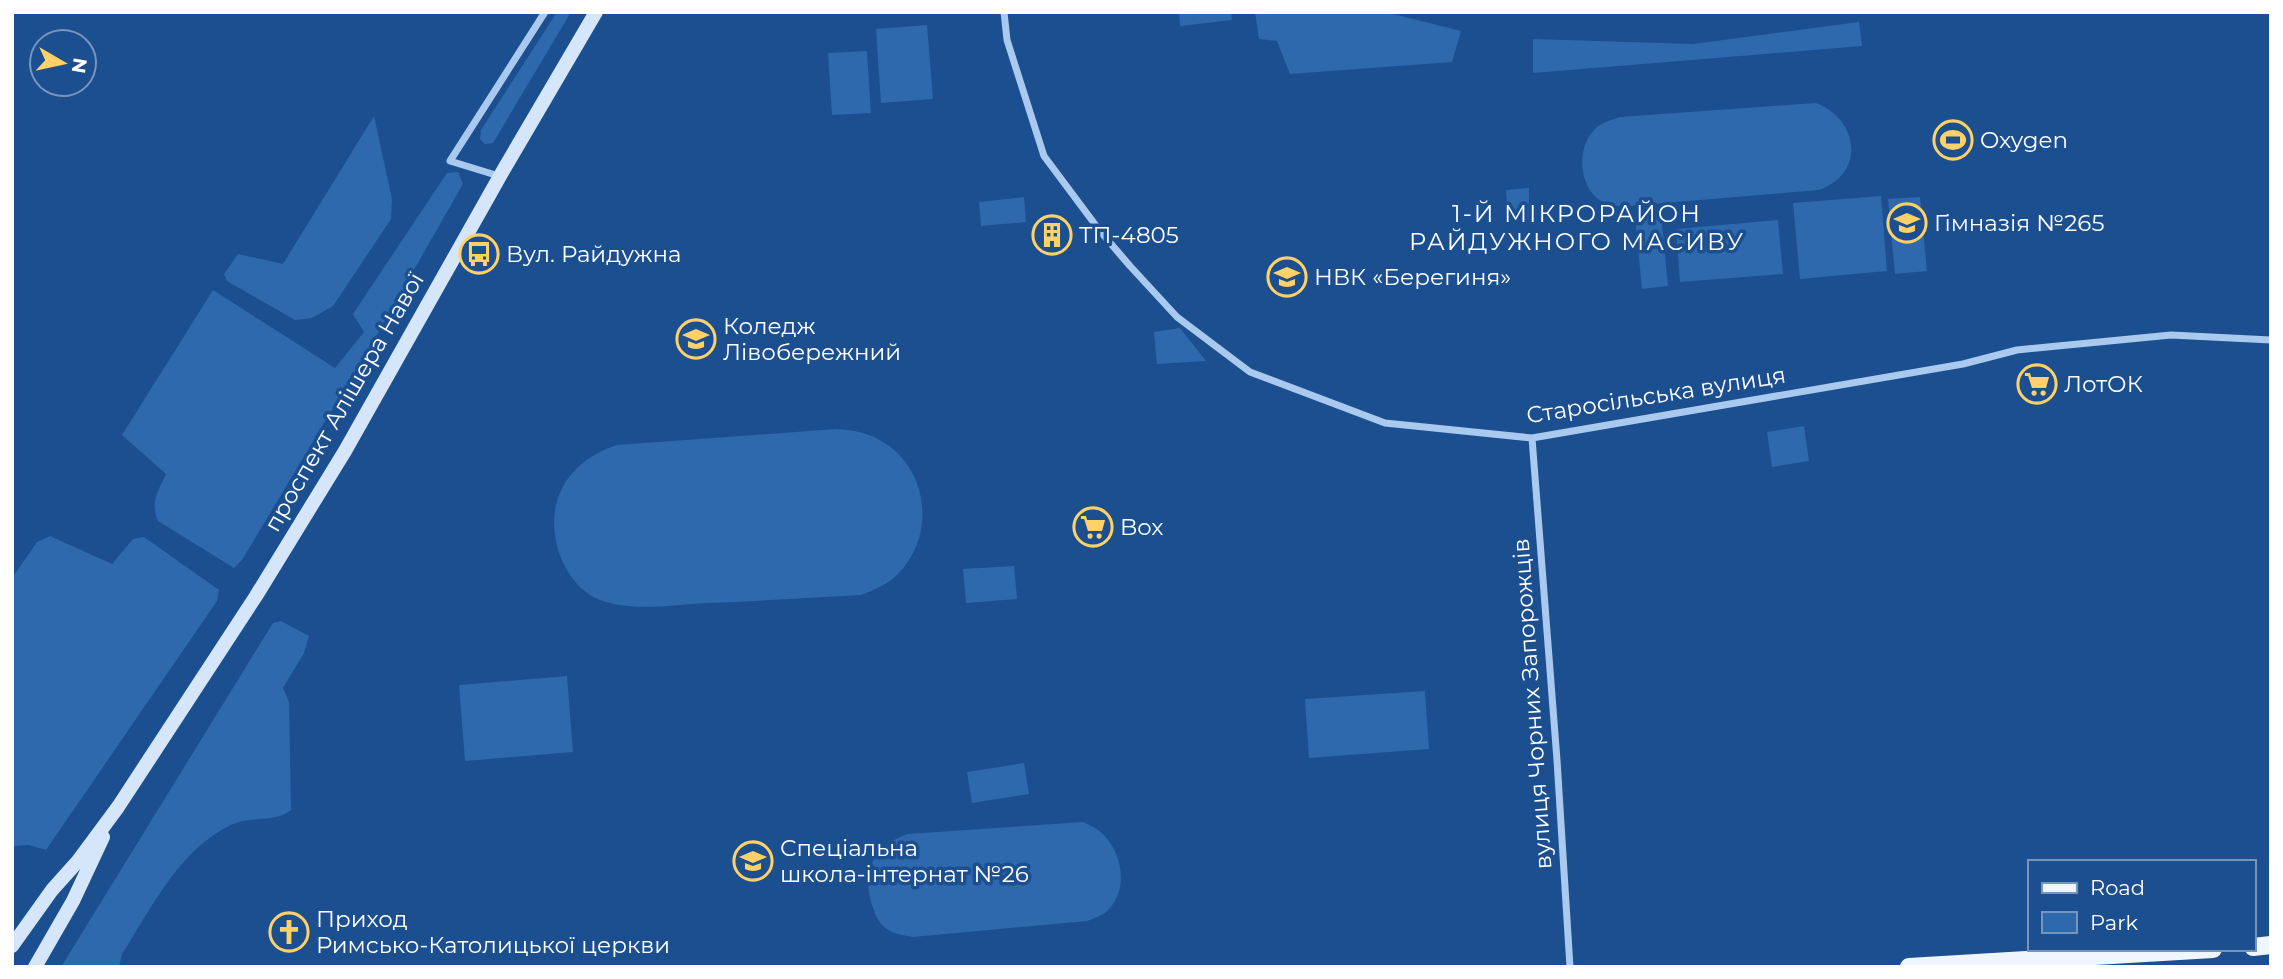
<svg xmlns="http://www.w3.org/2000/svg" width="2283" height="979" viewBox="0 0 2283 979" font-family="Montserrat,sans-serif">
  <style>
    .green { fill: #2e69ad }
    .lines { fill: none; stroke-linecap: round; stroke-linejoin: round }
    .street { stroke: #a9c9ee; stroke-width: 7 }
    .secondary { stroke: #d6e6fa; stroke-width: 14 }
    .primary { stroke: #f0f6ff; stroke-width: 18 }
    .labels { text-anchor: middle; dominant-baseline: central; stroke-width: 7; stroke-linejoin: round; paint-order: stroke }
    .poi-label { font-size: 23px; fill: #fff; stroke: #1b4f8f; text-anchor: start }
    .street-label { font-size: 23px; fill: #fff; stroke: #1b4f8f }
    .neighbourhood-label { font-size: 24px; letter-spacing: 2px; fill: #fff; stroke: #1b4f8f }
  </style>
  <rect width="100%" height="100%" fill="#1b4f8f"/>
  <path class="green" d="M557,12H571L493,143L485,144L480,139L481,130Z
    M1179,12H1231L1232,20L1180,26Z
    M1255,12H1385L1461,31L1452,62L1290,74L1277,41L1259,39Z
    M1859,22L1862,46L1533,73V39L1693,44Z
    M927,25L933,99L881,103L876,29Z
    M867,51L871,113L832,115L828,53Z
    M1816,103C1860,120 1865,174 1819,190L1629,206C1618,206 1607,206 1598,199C1578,183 1577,146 1595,129C1602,122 1611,120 1620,117Z
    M374,116L392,199L391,219L333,306L312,318L295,320L227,281L224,274L238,254L283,264Z
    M458,172L463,184L372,343L242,560L234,568L158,521C150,502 158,491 166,474L122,435L213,290L335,368L364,332L353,314L447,173Z
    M1529,188V220L1508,221L1506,190Z
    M1881,196L1887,271L1800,279L1793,203Z
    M1024,197L1026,222L981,226L979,202Z
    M1920,197L1927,271L1895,274L1888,199Z
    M1661,214L1668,286L1642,289L1635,217Z
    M1778,220L1783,274L1680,282L1676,229Z
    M1180,328L1206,361L1157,364L1154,332Z
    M1804,426L1809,461L1772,467L1767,432Z
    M836,429C851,430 865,432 878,439C928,465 937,533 899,573C888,584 875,590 861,595C810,598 758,601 707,603C672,605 634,612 600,600C567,587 550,544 555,511C560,477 586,455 617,445Z
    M50,536L112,564L133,539L144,537L219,590L217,601L46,850L29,845L12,846V578L37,542Z
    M1014,566L1017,599L966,603L963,569Z
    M281,621L309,636L304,653L283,688L289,702L291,810C274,823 252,816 233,824C179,849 153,906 122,954L119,967H61L273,623Z
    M567,676L573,752L465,761L459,685Z
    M1425,691L1429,749L1309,758L1305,699Z
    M1024,763L1029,794L972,803L967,772Z
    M1083,822C1088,824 1094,827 1098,830C1122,848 1131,890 1106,912C1101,916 1093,919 1087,921L913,937C902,935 891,934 883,926C876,919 874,910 871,902C862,868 876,845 908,834Z"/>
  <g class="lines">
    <path class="street" d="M1004,12L1007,40L1044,156L1100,231L1130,266L1177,317L1250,372L1385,423L1532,438L1963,364L2017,350L2171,335L2271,340
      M499,176L450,161L545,12
      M1532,438L1557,760L1570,967"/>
    <path class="secondary" d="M12,946L52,890L78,861L118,807L256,596L345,451L504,169L596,12
      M35,967L73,901L103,837"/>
    <path class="primary" d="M2253,947L2271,945
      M1909,967L2213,949"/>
  </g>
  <defs>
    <g id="stadium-ring" transform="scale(2.0125)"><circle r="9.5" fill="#1b4f8f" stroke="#ffd166" stroke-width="1.5"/><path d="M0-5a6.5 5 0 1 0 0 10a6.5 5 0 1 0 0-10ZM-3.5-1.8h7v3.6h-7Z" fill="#ffd166"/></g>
    <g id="school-ring" transform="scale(2.0125)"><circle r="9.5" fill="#1b4f8f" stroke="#ffd166" stroke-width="1.5"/><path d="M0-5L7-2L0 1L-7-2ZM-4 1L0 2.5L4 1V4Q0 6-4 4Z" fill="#ffd166"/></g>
    <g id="building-ring" transform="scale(2.0125)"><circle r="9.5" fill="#1b4f8f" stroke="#ffd166" stroke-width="1.5"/><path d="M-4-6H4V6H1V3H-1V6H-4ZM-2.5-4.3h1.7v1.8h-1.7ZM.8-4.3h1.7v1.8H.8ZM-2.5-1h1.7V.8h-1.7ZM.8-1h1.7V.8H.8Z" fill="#ffd166"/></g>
    <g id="bus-ring" transform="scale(2.0125)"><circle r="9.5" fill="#1b4f8f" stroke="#ffd166" stroke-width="1.5"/><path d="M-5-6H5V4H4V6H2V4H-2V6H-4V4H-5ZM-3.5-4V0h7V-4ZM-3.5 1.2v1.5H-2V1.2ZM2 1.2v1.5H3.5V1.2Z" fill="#ffd166"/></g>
    <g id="university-ring" transform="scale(2.0125)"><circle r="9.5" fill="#1b4f8f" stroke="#ffd166" stroke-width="1.5"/><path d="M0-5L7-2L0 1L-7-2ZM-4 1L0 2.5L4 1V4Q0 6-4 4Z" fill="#ffd166"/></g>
    <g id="supermarket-ring" transform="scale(2.0125)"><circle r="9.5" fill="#1b4f8f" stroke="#ffd166" stroke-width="1.5"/><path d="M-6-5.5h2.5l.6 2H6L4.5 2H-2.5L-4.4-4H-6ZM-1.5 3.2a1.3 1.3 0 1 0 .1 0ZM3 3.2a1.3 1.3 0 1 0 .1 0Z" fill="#ffd166"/></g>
    <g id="church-ring" transform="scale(2.0125)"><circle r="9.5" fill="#1b4f8f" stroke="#ffd166" stroke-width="1.5"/><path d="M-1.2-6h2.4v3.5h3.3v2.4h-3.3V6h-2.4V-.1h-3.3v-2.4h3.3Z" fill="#ffd166"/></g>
  </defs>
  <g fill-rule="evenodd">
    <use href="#stadium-ring" x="1953" y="140"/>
    <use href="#school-ring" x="1907" y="223"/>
    <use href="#building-ring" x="1052" y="235"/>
    <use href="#bus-ring" x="479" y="254"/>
    <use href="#school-ring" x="1287" y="277"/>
    <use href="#university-ring" x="696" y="339"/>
    <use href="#supermarket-ring" x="2037" y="384"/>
    <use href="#supermarket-ring" x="1093" y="527"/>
    <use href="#school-ring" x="753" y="861"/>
    <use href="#church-ring" x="289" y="932"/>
  </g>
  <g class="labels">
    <g class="poi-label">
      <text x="1980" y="140">Oxygen</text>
      <text x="1934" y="223">Гімназія №265</text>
      <text x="1079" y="235">ТП-4805</text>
      <text x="506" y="254">Вул. Райдужна</text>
      <text x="1314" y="277">НВК «Берегиня»</text>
      <text x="723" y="326">Коледж<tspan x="723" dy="26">Лівобережний</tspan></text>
      <text x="2064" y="384">ЛотОК</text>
      <text x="1120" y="527">Box</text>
      <text x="780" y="848">Спеціальна<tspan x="780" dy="26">школа-інтернат №26</tspan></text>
      <text x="316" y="919">Приход<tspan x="316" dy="26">Римсько-Католицької церкви</tspan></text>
    </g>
    <g class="street-label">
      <text transform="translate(1656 395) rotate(-9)">Старосільська вулиця</text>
      <text transform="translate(344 402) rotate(-60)">проспект Алішера Навої</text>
      <text transform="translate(1532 704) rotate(-94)">вулиця Чорних Запорожців</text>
    </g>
    <g class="neighbourhood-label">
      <text x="1577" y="213">1-Й МІКРОРАЙОН<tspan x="1577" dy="28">РАЙДУЖНОГО МАСИВУ</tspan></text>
    </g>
  </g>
  <rect width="2283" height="979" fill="none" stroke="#ffffff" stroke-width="28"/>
  <rect x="2028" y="860" width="228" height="91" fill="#1b4f8f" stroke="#7695bc" stroke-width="2"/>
  <rect x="2042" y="883" width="35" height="10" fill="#f0f6ff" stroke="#7695bc" stroke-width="2"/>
  <text x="2090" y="895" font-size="21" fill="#ffffff">Road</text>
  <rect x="2042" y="912" width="35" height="21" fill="#2e69ad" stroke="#7695bc" stroke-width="2"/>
  <text x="2090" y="930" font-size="21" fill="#ffffff">Park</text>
  <g transform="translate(63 63) rotate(99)"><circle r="33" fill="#1b4f8f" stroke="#7695bc" stroke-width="2"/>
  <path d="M0-5L12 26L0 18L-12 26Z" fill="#ffd166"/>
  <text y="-10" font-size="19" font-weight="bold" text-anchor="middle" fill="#ffffff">N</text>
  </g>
</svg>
